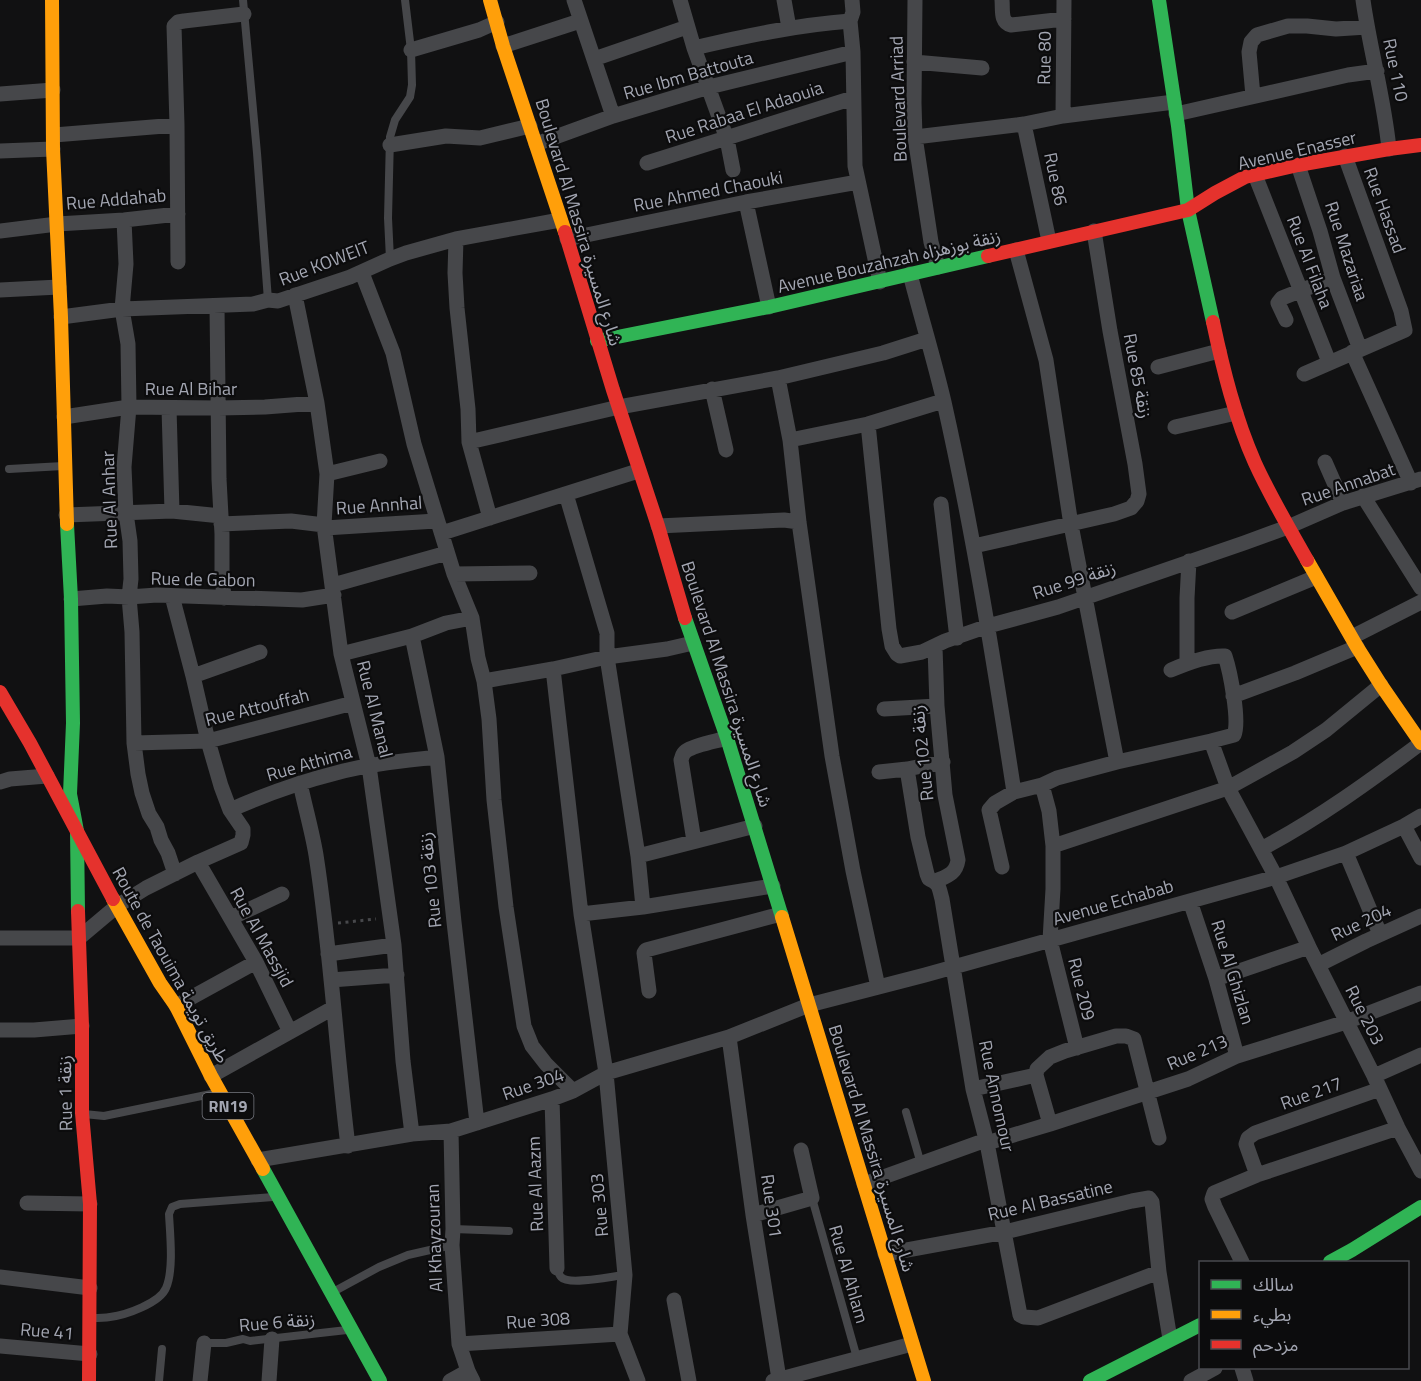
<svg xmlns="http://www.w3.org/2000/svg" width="1421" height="1381" viewBox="0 0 1421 1381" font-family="'Titillium Web','Noto Sans Arabic',sans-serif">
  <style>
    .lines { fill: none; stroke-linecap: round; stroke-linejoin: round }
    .path { stroke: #47484b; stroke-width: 3; stroke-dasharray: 3 4.5; stroke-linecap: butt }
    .lane { stroke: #46474a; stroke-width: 8 }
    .street { stroke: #46474a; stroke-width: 15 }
    .fast { stroke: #30b455; stroke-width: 14 }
    .slow { stroke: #ff9f0a; stroke-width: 14 }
    .jam { stroke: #e5322d; stroke-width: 14 }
    .labels { text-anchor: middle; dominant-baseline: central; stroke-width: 4.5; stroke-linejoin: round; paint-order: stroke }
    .shield { fill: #0c0c0d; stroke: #767880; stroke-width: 1.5 }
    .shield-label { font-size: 16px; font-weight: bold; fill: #a3a6b2 }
    .street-label { font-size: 18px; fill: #a3a6b2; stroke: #0c0c0d }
  </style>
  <rect width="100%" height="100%" fill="#111112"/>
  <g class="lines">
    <path class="path" d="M338,923L376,919"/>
    <path class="lane" d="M243,0L257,153L268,300
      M390,259L388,218L390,137L395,120L410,97L412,85L411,50L405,0
      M9,469L63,466
      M906,1112L921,1164
      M84,1114L104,1116L216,1093
      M812,1198L857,1358
      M453,1229L509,1231
      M557,1268C558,1271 559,1275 561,1277C569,1286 613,1276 625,1275
      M333,1292L379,1267L408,1255L452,1245
      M92,1318C98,1318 104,1318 110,1317C126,1315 160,1303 166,1288C174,1270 170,1234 169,1214L172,1207L180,1204L273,1197
      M204,1343H226L243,1339L250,1341L347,1330
      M159,1381L162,1349"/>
    <path class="street" d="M574,0L613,116
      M680,0L694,48L727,139L733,170
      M784,0L789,28
      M852,0L853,12L850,21L853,52L855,166L880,282
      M915,0L914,103L915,137L931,242L938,267
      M1002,0C1003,10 1000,22 1011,25L1064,19
      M1363,0C1370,50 1384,98 1389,149
      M503,46L580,21
      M694,48C746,36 797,25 850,21
      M411,50L479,30L497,22
      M594,59L687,27
      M914,62L982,68
      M0,94L53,90
      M1253,96L1249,52L1251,42L1257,35L1288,26H1307L1336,29L1367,27
      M1176,114L1348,75L1377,71
      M1063,116L1064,0
      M1024,124L1049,241
      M54,135L177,125
      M915,137L1024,124L1063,116L1174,102
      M536,144L613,116L709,87L853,52
      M390,145L446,136L480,138L530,126
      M0,151L53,149
      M647,163L853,98
      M1298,165L1320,231L1333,278L1360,349
      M1255,175L1329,362
      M746,202L769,307
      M124,220L126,264L122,309L128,344L129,407L124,467L126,513L130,541L131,579L129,597L132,632L134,743L138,774L142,793L149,814L157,827L161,840L168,853L175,874
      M0,231L57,224L124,220L178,214
      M456,239L455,273L457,308L468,409L469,442L490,518
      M567,239L746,202L858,182
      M1016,250L1046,360L1071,525L1117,762
      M178,262L177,125L174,26L178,22L184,21L244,14
      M362,273L393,353L414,444L454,574L472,618L478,658L484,681L489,719L494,800L506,907L524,1026L532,1046L546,1064L573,1091
      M910,274C921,317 934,359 944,402C973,531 994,662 1014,792
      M0,290L59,287
      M295,295L317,403L327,474L324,525L341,654L369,766L394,945L403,1061L412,1134
      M217,306L219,479L222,534V573L224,598
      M61,317L122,309L253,304L268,300L278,301L350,277L390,259L406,253L456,239L560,220
      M1286,320L1278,303L1282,298L1333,278
      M1352,352L1411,483
      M1158,367L1219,351
      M1304,374L1405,330L1401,311L1345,156
      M778,378L790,440L799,522L832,756L853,871L878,987
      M712,389L726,450
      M169,408L172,511
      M64,417L129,407L218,408L265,407L317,403
      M868,424L889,629L892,646L897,654L900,656L922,652L945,641L988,626L1058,607L1244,543L1288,527L1343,503L1421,479
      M1175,427L1236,413
      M790,440L868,424L943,401
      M469,442L619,407L778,378L883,353L927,339
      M1325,462L1343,503
      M327,474L380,461
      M566,494L607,633V657L638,856L643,907
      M1363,496L1421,588
      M941,504L957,638
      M66,515L172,511L221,516
      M221,524L291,521L324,525
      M658,526L784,520L799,522
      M325,528L436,521
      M442,533L638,471
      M974,546L1114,514L1131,508L1137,501L1139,494L1135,464L1110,331L1094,231
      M454,574L530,573
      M333,585L447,553
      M71,599L107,596L129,597L157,595L302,600L334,595
      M1232,612L1316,577
      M412,636L437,757L454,922L477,1123
      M1352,637L1421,602
      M935,647L937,706L945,795L958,860C956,874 947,876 936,881
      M341,654L412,636L446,623L472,618
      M1187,663V598L1189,561
      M553,669L581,914L606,1073L625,1275L620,1334L638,1381
      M193,676L260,652
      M484,681L553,669L607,657L667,649L693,643
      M1233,696L1295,673L1357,647
      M884,709L937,706
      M1211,741L1228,788L1276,877L1309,947L1374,1076L1398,1128L1421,1171
      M134,743L208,741L353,703
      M907,769L918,837L927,874L929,879C940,883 939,889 942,899L973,1089L987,1143L1020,1315L1024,1317L1038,1318L1159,1272
      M879,772L907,769L943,762
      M0,782L10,779L47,776
      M300,783C305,807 312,831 316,855C331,951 336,1049 348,1146
      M1042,785L1049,811L1053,846V889L1050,940L1077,1048
      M230,810C264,795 300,782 336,773C369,764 403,761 437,757
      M1404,826L1421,858
      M694,841L681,760C683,755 682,754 686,751C694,745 717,741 727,738
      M1053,846L1228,788L1293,752L1326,730L1381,685
      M1261,849C1318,819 1370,781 1421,743
      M1346,853L1380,934
      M638,856L755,826
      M198,862L256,962L290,1032
      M1002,867L989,810L995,803L1014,792L1042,785L1057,778L1117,762L1211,741L1234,735C1240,721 1230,671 1225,656C1208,655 1187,663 1171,670
      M1190,901L1216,979L1237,1056
      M581,914L643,907L773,886
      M231,918L282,894
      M0,938H79L117,906L146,888L198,862L241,843L243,835V829L230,810L221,786L208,741L193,676L172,596
      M328,954L394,945
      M1318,965L1366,941L1421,916
      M1216,979L1309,947
      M331,980L397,975
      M649,991L644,953L646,950L781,914
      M176,1006L256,962
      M0,1030H34L82,1026
      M729,1037L753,1215L779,1379
      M1036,1075L1050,1124
      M211,1076L333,1008
      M1374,1076L1421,1055
      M973,1089L1036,1075L1037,1069L1050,1057L1065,1051L1116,1036H1126L1134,1039L1159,1138
      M552,1099L557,1268
      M451,1131L453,1229L452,1245L459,1344L468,1371L473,1381
      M987,1143L1050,1124L1188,1079L1237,1056L1346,1022L1421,993
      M258,1160L412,1134L451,1131L552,1099L573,1091L606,1073L729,1037L809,1005L925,975L1276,877L1346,853L1404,826L1421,816
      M1257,1175L1246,1144L1248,1138L1255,1133L1380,1089
      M864,1184L986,1140
      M27,1203L90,1204
      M753,1215L812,1198L801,1150
      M885,1254L1005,1232L1132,1201L1149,1198L1152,1202L1159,1272L1170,1339
      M1242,1262L1215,1207L1212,1199L1214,1193L1257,1175L1398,1128
      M0,1277L90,1288
      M674,1300L689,1381
      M459,1344L620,1334
      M0,1346L90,1354
      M1242,1368L1246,1381
      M200,1381L204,1343
      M269,1381L272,1339
      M450,1381L468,1371
      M773,1381L912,1344
      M1191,1381L1215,1368"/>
    <path class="fast" d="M1159,0L1178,126L1188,210L1213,322
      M597,341L769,307L988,256
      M67,524L71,599L73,723L70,794L77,831L78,911
      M685,618L727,738L782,917
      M263,1169L380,1381
      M1330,1262L1352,1250L1421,1207
      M1090,1381L1200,1325"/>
    <path class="slow" d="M52,0L53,149L61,317L67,524
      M490,0L503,46L565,232
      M1307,560L1357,647L1381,685L1421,743
      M113,899L160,983L176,1006L211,1076L263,1169
      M782,917L924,1381"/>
    <path class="jam" d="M565,232L613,390L658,526L685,618
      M988,256L1188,210L1215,193L1245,177L1298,165L1389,149L1421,145
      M1213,322C1223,369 1235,418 1255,463C1270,496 1289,528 1307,560
      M0,692L30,743L113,899
      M78,911L82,1026V1113L90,1204L89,1381"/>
  </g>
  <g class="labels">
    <rect class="shield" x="202.5" y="1093" width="51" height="26" rx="4.5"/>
    <g class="shield-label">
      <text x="228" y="1106">RN19</text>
    </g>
    <g class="street-label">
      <text transform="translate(1044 58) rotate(-89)">Rue 80</text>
      <text transform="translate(1396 70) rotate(78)">Rue 110</text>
      <text transform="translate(688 75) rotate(-16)">Rue Ibm Battouta</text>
      <text transform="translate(898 99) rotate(-92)">Boulevard Arriad</text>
      <text transform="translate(744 112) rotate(-18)">Rue Rabaa El Adaouia</text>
      <text transform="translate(1297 150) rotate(-13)">Avenue Enasser</text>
      <text transform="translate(1056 179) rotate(78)">Rue 86</text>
      <text transform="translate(708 191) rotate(-11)">Rue Ahmed Chaouki</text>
      <text transform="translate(116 199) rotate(-5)">Rue Addahab</text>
      <text transform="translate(1385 210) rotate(70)">Rue Hassad</text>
      <text transform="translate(579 222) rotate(73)">Boulevard Al Massira شارع المسيرة</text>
      <text transform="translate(1347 251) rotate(72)">Rue Mazariaa</text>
      <text transform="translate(889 261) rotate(-13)">Avenue Bouzahzah زنقة بوزهزاه</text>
      <text transform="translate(1310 262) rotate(69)">Rue Al Filaha</text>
      <text transform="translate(324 263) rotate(-21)">Rue KOWEIT</text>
      <text transform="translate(1138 376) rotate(79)">Rue 85 زنقة</text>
      <text x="191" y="388">Rue Al Bihar</text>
      <text transform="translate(1348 484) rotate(-19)">Rue Annabat</text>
      <text transform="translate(109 500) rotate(-92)">Rue Al Anhar</text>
      <text transform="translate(379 505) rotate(-4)">Rue Annhal</text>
      <text transform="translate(203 579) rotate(1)">Rue de Gabon</text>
      <text transform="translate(1074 580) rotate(-18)">Rue 99 زنقة</text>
      <text transform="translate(727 684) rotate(72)">Boulevard Al Massira شارع المسيرة</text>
      <text transform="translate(257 707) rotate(-14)">Rue Attouffah</text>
      <text transform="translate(375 709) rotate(76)">Rue Al Manal</text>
      <text transform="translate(922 753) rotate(-96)">Rue 102 زنقة</text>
      <text transform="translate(309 763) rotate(-16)">Rue Athima</text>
      <text transform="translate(430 880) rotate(-96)">Rue 103 زنقة</text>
      <text transform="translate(1113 902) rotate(-16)">Avenue Echabab</text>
      <text transform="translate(1361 922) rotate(-25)">Rue 204</text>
      <text transform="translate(262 937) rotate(61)">Rue Al Massjid</text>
      <text transform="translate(171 965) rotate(61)">Route de Taouima طريق تويمة</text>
      <text transform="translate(1233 972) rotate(73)">Rue Al Ghizlan</text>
      <text transform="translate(1082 989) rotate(76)">Rue 209</text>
      <text transform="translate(1365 1015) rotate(63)">Rue 203</text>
      <text transform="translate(1197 1052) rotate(-23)">Rue 213</text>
      <text transform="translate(533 1084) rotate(-19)">Rue 304</text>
      <text transform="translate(65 1093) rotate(-91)">Rue 1 زنقة</text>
      <text transform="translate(1311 1093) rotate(-20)">Rue 217</text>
      <text transform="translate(997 1096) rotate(78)">Rue Annomour</text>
      <text transform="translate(872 1148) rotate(73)">Boulevard Al Massira شارع المسيرة</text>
      <text transform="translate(535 1184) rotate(-92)">Rue Al Aazm</text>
      <text transform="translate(1050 1200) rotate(-13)">Rue Al Bassatine</text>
      <text transform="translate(599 1205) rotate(-95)">Rue 303</text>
      <text transform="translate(772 1206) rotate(82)">Rue 301</text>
      <text transform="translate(434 1238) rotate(-92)">Al Khayzouran</text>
      <text transform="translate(849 1274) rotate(74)">Rue Al Ahlam</text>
      <text transform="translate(538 1320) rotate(-4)">Rue 308</text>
      <text transform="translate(277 1322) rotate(-5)">Rue 6 زنقة</text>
      <text transform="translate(47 1331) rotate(5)">Rue 41</text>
    </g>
  </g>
  <rect x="1199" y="1261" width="210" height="108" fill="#0c0c0d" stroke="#484a4f" stroke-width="1.5"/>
  <rect x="1211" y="1280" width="30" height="9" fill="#30b455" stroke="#484a4f" stroke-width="1.5"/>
  <text x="1253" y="1291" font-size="18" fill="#a3a6b2">سالك</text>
  <rect x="1211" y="1310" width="30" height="9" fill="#ff9f0a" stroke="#484a4f" stroke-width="1.5"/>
  <text x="1253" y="1321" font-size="18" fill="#a3a6b2">بطيء</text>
  <rect x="1211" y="1340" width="30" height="9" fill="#e5322d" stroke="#484a4f" stroke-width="1.5"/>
  <text x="1253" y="1351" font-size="18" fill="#a3a6b2">مزدحم</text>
</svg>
